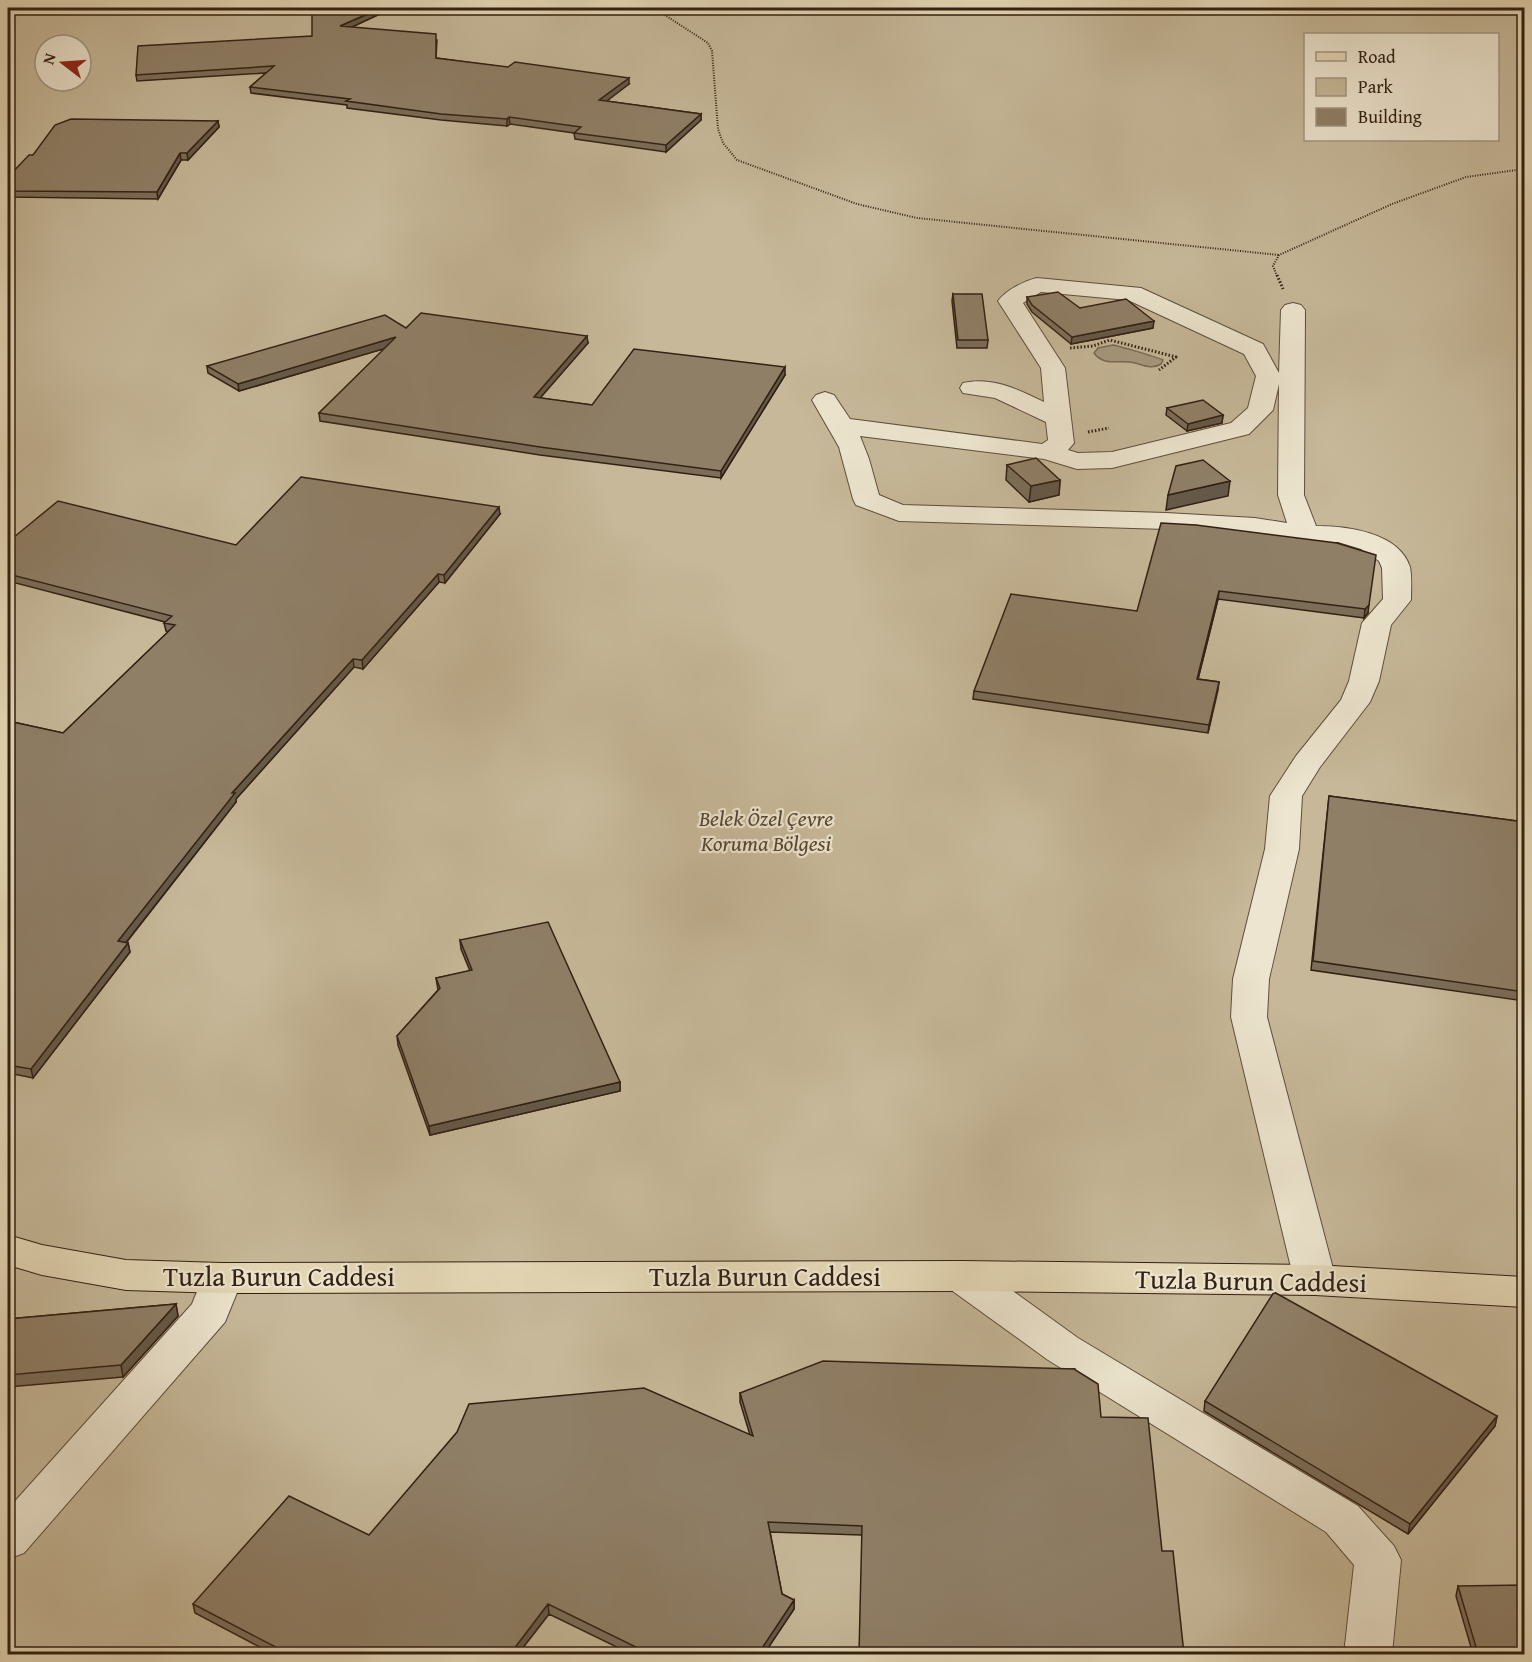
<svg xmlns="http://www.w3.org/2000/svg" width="1532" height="1662" viewBox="0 0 1532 1662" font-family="'Gentium Book Plus',serif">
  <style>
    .green { fill: #c6b899; stroke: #7c6c56; stroke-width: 1.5; fill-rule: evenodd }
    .water { fill: #a7997e; stroke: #786953; stroke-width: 1.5 }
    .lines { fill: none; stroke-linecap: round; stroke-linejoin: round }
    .minor-casing { stroke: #5e4e3c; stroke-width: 2 }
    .major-casing { stroke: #322013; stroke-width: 2 }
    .path-far1 { stroke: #322013; stroke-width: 2; stroke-dasharray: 1 1.5; stroke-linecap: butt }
    .path { stroke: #322013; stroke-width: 3; stroke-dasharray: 1.5 2; stroke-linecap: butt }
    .minor { fill: #ede5cf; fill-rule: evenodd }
    .major { fill: #e4d7b5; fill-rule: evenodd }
    .wall { fill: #7b6d59; stroke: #322013; stroke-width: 1.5 }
    .shaded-wall { fill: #645948; stroke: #322013; stroke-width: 1.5 }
    .building { fill: #8f7f67; stroke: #322013; stroke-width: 1.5 }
    .labels { text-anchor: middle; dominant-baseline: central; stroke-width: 4.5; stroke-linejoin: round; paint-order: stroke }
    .park-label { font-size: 22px; font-style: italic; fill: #574634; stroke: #ede5cf }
    .near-street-label { font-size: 27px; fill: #322013; stroke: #ede5cf }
  </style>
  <rect width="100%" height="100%" fill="#e4d7b5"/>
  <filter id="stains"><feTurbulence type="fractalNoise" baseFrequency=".00333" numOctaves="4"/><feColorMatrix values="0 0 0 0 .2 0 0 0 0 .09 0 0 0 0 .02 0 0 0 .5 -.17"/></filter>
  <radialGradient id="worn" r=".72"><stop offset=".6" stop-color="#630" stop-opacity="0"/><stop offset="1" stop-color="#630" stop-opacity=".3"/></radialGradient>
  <path class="green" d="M8,8H1524V1654H8ZM1306,34H1498V140H1306ZM45,45H81V81H45Z"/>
  <path class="water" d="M1113,345C1119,346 1160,358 1163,360L1161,364C1150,371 1141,363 1129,362C1117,361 1102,365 1094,353L1098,348Z"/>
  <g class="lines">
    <g class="minor-casing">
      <path id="minor" d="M1037,278L1141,288L1263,344L1279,373L1281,310L1285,305L1293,303L1301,305L1305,310L1304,495L1316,526C1346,526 1399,532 1410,567C1412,577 1411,590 1411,600L1391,625L1379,681L1370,702L1320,767L1302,796L1299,849L1269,979L1267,1017L1336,1280L1330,1291L1315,1295L1300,1291L1294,1280L1231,1017L1233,979L1265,849L1270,796L1296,756L1341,700L1349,681L1362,623L1383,599L1382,568L1379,561L1361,549L1338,542H1305L1255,534L1166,529L899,521L856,505L853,499L839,447L812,400L816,395L825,392L834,395L850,419L1042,444L1048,440L1046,422L995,398L963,393L960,388L963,383C992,376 1019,390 1044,402L1041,368L998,301C1006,290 1024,281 1037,278ZM1041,292L1128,300L1244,354L1256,376L1248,408L1231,423L1112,452L1078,453L1068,450L1074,443L1065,368L1023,303ZM1279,384L1278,495L1287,523L1255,518L1166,513L903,505L879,495L869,459L860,436L1044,459L1077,469L1112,468L1249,434L1273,410Z
        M962,1261L977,1265L1078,1338L1358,1506L1394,1546L1401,1560L1392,1654H1344L1354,1565L1326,1532L1048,1360L947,1287L941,1276L947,1265Z
        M222,1263L237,1267L243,1278L225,1322L24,1553L8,1559V1509L192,1304L207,1267Z"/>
    </g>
    <g class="major-casing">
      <path id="major" d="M8,1235L42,1245L126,1260L222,1263L962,1261L1315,1265L1524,1277V1307L1315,1295L962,1291L222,1293L126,1290L42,1275L8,1265Z"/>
    </g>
    <path class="path-far1" d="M654,8L708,43L712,51L718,129L723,143L737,160L857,204L917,218L1279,255
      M1277,276L1273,266L1279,255L1392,204L1466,177L1524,169"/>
    <path class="path" d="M1277,275L1283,289
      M1070,348L1093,346L1110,340L1176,357L1159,370
      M1088,432L1109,428"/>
    <use href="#minor" class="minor"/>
    <use href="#major" class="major"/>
  </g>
  <path class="wall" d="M382,8V13L352,27L437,40L436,58L629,84L606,101L701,114V120L666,152L575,139L574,133L510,124L507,126L441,120L347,108V105L251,93L250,87L266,73L137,81L136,75L312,36Z
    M218,121L219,127L188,160H181L158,199L8,197V177L33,155Z
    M953,294L988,340L987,348H957L952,301Z
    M1027,297L1080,308L1153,328L1071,344L1032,312L1027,304Z
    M406,328L588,343L540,398L592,405L785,375L721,478L540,455L320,421L319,413L386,348L239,391L208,373L207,366Z
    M1167,408L1223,415L1222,423L1187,431L1166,415Z
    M1007,465L1060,480L1059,495L1029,502L1006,480Z
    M500,514L445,583L439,582L363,669L354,667L236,799V802L126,943H128L130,952L33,1078L8,1073V721L63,733L168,632L166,631L164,623L165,622L8,581V542L236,545Z
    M1337,543L1368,613L1364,618L1218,599L1198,679L1219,682L1208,733L973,699L974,691L1137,611Z
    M1329,796L1524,822V1001L1311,970Z
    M460,940L620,1082V1091L430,1135L398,1045L397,1036L438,990L436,978L470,971L461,949Z
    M176,1304L178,1316L123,1377L8,1387V1319Z
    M1074,1369L861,1535L770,1532L782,1594L794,1600V1609L764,1654H631L549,1614L518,1654H273L195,1613L193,1604L369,1535L750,1435L740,1402V1393Z
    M1205,1401L1497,1416L1495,1426L1408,1534L1204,1411Z
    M1458,1586L1524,1654H1473L1456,1596Z"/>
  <path class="shaded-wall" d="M382,8V13L341,32L340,26Z
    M629,78V84L599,107V100Z
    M701,114V120L666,152V145Z
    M509,117L510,124L507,126V119Z
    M218,121L219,127L188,160L187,153Z
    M180,153L181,160L158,199L157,192Z
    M1154,321L1153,328L1071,344L1072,337Z
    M587,336L588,343L534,405V397Z
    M396,337L397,345L239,391L238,384Z
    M785,367V375L721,478V471Z
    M1223,415L1222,423L1187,431L1188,424Z
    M1060,480L1059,495L1029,502L1031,486Z
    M1230,481L1228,496L1166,510L1168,495Z
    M499,507L500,514L445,583L444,575Z
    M438,574L439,582L363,669L362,660Z
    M1219,591L1218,599L1196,687L1197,679Z
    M1369,605L1368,613L1364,618L1365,609Z
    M353,659L354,667L236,799V802L120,950L118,941L232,793Z
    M1219,682L1218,690L1208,733L1209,725Z
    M128,943L130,952L33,1078L31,1069Z
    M620,1082V1091L430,1135L429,1126Z
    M176,1304L178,1316L123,1377L121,1365Z
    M1497,1416L1495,1426L1408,1534L1410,1524Z
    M794,1600V1609L764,1654H758Z
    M548,1604L549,1614L518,1654H510Z"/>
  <path class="building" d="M312,8H381L340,26L436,34V58L508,67L515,62L629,78L599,100L701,114L666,145L574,133L581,127L509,117L507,119L441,114L346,101L350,99L250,87L274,66L136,75L138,46L312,36Z
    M71,119L218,121L187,153H180L157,192L8,191V177L29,155H33L55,125Z
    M1058,292L1080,308L1126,299L1154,321L1072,337L1032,305L1027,297Z
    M953,294H982L988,340H958Z
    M421,313L587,336L534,397L592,405L634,349L785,367L721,471L540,447L319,413L396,337L238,384L207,366L385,315L406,328Z
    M1203,400L1223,415L1188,424L1167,408Z
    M1036,458L1060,480L1031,486L1007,465Z
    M1203,460L1230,481L1168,495L1176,466Z
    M301,477L499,507L444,575L438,574L362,660L353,659L232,793H235L118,941L128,943L31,1069L8,1065V721L63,733L175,625L164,623L172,616L8,574V542L58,501L236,545Z
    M1161,523L1196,525L1337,543L1376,555L1369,605L1365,609L1219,591L1197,679L1219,682L1209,725L974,691L1011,594L1137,611Z
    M1329,796L1524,822V992L1313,961Z
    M548,922L620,1082L429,1126L397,1036L440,988L436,978L472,970L460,940Z
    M1274,1292L1497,1416L1410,1524L1205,1401Z
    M176,1304L121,1365L8,1375V1319Z
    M823,1361L1074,1369L1098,1384L1101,1417L1148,1418L1162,1551H1173L1184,1654H859L862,1526L768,1522L782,1594L794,1600L758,1654H650L548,1604L510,1654H289L193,1604L289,1496L369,1535L457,1432L469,1404L644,1388L753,1436L740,1393Z
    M1524,1585V1654H1478L1458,1586Z"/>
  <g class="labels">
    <g class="park-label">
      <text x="766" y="818">Belek Özel Çevre<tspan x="766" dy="25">Koruma Bölgesi</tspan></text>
    </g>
    <g class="near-street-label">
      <text x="279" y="1276">Tuzla Burun Caddesi</text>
      <text x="765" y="1276">Tuzla Burun Caddesi</text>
      <text transform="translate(1251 1280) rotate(1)">Tuzla Burun Caddesi</text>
    </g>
  </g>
  <rect width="1532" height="1662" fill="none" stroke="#e4d7b5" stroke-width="30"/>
  <rect x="9" y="9" width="1514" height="1644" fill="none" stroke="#322013" stroke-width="3"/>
  <rect x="15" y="15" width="1502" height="1632" fill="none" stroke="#322013" stroke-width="1.5"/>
  <rect x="1304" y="33" width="195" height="108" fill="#ede5cf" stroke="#a29684" stroke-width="1.5"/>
  <rect x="1316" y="52" width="30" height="9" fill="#e4d7b5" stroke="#a29684" stroke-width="1.5"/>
  <text x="1358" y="63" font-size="18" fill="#322013">Road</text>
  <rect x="1316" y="78" width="30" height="18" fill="#c6b899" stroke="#a29684" stroke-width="1.5"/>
  <text x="1358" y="93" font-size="18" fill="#322013">Park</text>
  <rect x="1316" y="108" width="30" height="18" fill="#8f7f67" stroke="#a29684" stroke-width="1.5"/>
  <text x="1358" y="123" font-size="18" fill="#322013">Building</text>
  <g transform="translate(63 63) rotate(287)"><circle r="28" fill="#ede5cf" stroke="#a29684" stroke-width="1.5"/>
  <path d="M0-4.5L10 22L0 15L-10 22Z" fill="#8f2418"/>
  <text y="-9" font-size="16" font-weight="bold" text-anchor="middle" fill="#322013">N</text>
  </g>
  <rect width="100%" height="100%" filter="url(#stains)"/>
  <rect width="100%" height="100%" fill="url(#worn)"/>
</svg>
